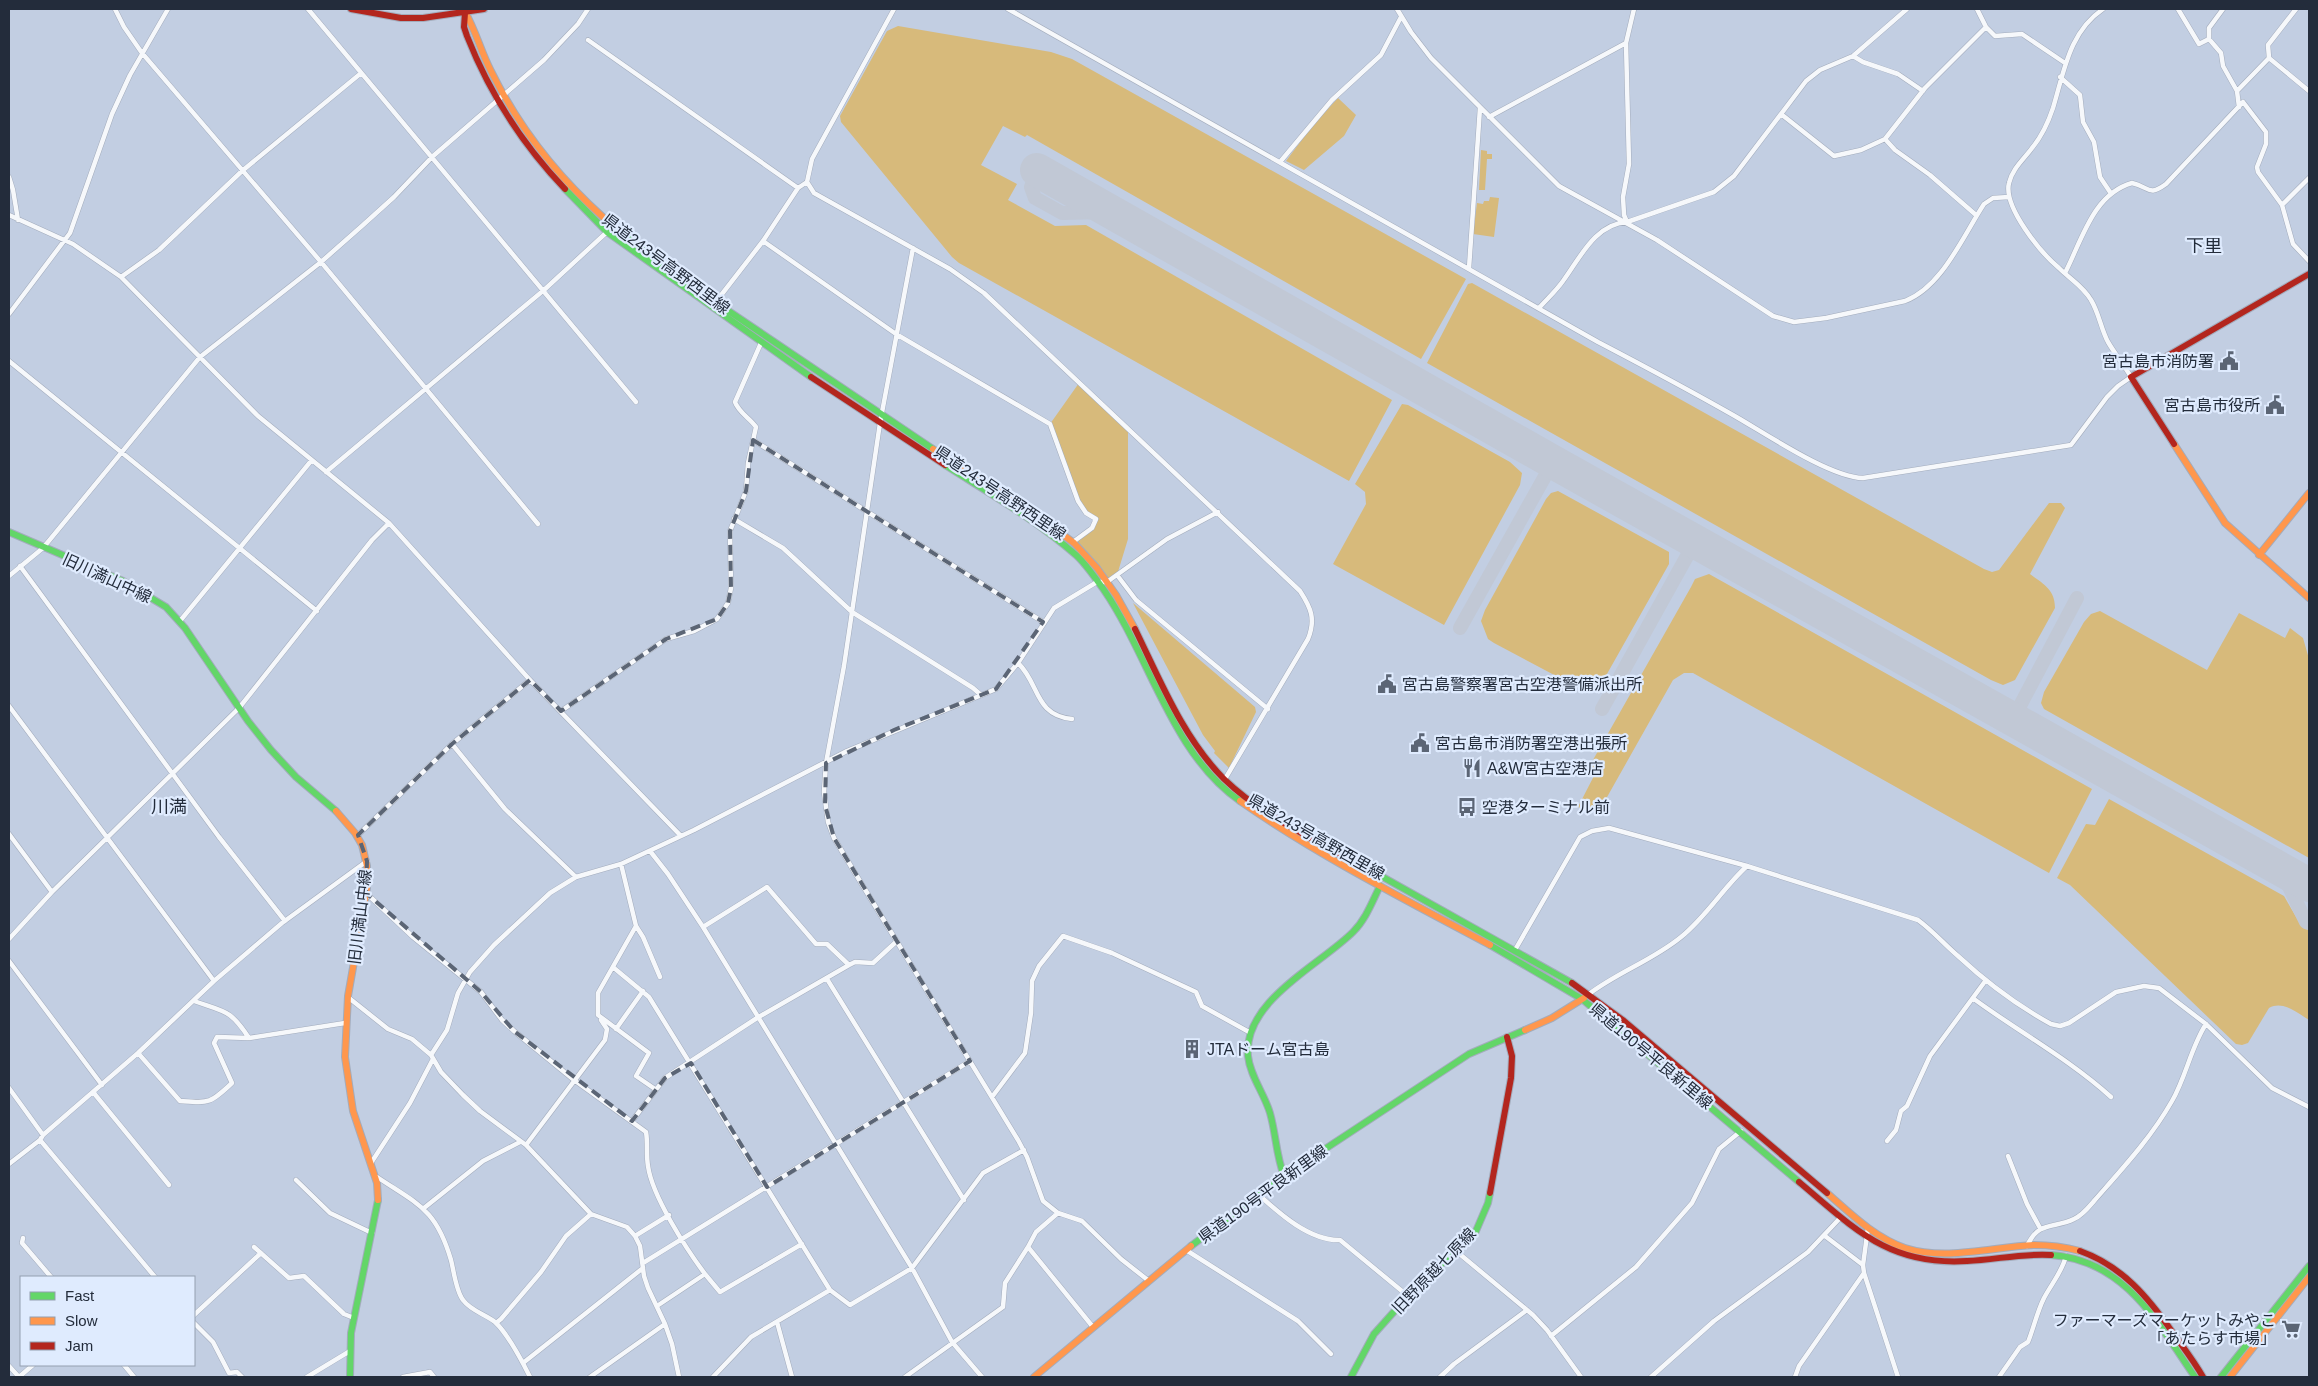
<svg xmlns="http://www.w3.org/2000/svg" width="2318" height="1386" viewBox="0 0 2318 1386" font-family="Arial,'Noto Sans JP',sans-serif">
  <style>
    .green { fill: #d7ba7b }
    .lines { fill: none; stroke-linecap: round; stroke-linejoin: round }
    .taxiway { stroke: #c1c8d5; stroke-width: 14 }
    .runway { stroke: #c1c8d5; stroke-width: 34 }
    .street-casing { stroke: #a3acbc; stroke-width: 5.5 }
    .fast-casing { stroke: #a3acbc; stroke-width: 8 }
    .slow-casing { stroke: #a3acbc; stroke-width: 8 }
    .jam-casing { stroke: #a3acbc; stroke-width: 8 }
    .street { stroke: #f6f8fb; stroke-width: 4.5 }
    .fast { stroke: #63d668; stroke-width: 6 }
    .slow { stroke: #ff974d; stroke-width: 6 }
    .jam { stroke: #b3261e; stroke-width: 6 }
    .marked { fill: none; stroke: #5b6575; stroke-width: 4; stroke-dasharray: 10 6; stroke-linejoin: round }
    .labels { text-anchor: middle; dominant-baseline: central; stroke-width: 4.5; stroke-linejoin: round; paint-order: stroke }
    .street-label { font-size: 16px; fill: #232c3b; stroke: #dfebfe }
    .poi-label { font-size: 16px; fill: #232c3b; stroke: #dfebfe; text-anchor: start }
    .neighbourhood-label { font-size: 18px; fill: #232c3b; stroke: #dfebfe }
  </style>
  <rect width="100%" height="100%" fill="#c2cee2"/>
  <path class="green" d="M898,26L1051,52L1072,59L1466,279L1421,359L1027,135L1025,137L1003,126L981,165L1017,184L1008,200L1055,226L1086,225L1392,400L1349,481L959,263L952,257L841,122L840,116L887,31Z
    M1338,98L1356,115L1344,136L1304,170L1286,161L1313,125Z
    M1481,150L1487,151V154H1492V159H1487L1485,190H1479Z
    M1490,197L1499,198L1494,237L1473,234L1477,203L1483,204L1484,201H1489Z
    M1472,283L1984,569L1992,572L1999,570L2049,503H2061L2065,508L2030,574C2043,584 2055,589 2055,608L2015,680L2003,685L1991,680L1427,363L1468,284Z
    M1079,383L1128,428V539L1117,575L1107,582L1073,542L1092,528L1096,519L1086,513L1078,501L1050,424Z
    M1402,404L1408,405L1510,462L1522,473L1520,485L1444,625L1333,564L1366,504L1365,492L1355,484Z
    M1558,491L1669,552V564L1603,681C1593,689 1587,689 1575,686L1494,643L1488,639L1481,621L1485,610L1546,499L1551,493Z
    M1709,574L2092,789L2049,873L1693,673H1684L1673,680L1602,806L1589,812L1578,807L1596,772L1589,767L1691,587L1695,579Z
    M1133,603L1255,707L1256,712L1229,768L1214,753L1215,751L1203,735Z
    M2100,611L2207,670L2239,613L2285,638L2290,628L2303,638L2309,659V858L2044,709L2041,703L2044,692L2084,622L2091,614Z
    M2109,799L2284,896L2300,924L2309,929V1020C2297,1013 2283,1000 2269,1008L2248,1043L2242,1045L2236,1044L2070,885L2057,878L2086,824L2095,825Z"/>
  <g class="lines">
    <path class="taxiway" d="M1049,177H1036L1031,187L1035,198L1062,213L1111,212
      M1460,628L1553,462
      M1602,709L1696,540
      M2013,719L2077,598
      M2280,868L2306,922L2309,923"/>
    <path class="runway" d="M1037,170L1553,462L2309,885"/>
    <g class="street-casing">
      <path id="street" d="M115,9L124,27L142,53L321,262L538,524
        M308,9L636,402
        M894,9L812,159L807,182L814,193L950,269L984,293L1300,591C1311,608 1316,619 1308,639L1225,779
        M1008,9L1598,342C1644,366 1689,390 1733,415C1765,433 1829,477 1863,478L2071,445L2107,397L2118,386L2131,377C2124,365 2115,354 2108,342C2101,329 2099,313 2091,300C2083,286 2070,279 2059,268C2041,253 2003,207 2009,183C2012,169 2024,159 2032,148C2042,136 2048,123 2053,108C2064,72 2069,32 2103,9
        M1397,9L1411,32L1431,58L1559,186L1657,240L1773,316L1794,322L1826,318L1905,301C1942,287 1963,236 1984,204L1993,198L2009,197
        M1977,9L1986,27L1995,36L2022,34L2065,63
        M2178,9L2199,44L2209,39V28L2223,9
        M2296,9L2268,45L2269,58L2309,91
        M2209,39L2221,53L2223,66L2237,91L2239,107
        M588,40L798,188
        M1853,56L1863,62L1898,74L1923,91
        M2060,77L2080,95L2083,122L2094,142L2100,177L2110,192
        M2237,91L2269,58
        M1781,114L1834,156L1861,150L1885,139L1925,88L1986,27
        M1489,117L1626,43
        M1885,139L1895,150L1930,175L1976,215
        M1280,162L1332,100L1381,55L1401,17
        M9,177L13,190L18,220
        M2282,205L2309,178
        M9,215L73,244L121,277L258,416L389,523L530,680L681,836
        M1627,222L1624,215L1623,197L1629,164L1626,43L1634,9
        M763,241L896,334L1050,424L1078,501L1086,513L1096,519L1092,528L1073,542
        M913,248L880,423L844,666L826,763L824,792L828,822L834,838L855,873L1018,1140L1027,1157L1043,1201L1058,1213L1082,1221L1121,1259L1149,1281
        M1469,268L1480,108
        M2065,273C2082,240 2093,194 2132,183C2150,187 2148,197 2166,184L2243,102L2266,132V144L2257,167L2258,172L2282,205L2293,244L2309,261
        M121,277L159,250L242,171L360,74
        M715,303L763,241L798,188L807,182
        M1539,308C1547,299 1556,291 1563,281C1580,258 1595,224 1627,222L1714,192L1734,176L1806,81L1820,70L1853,56L1907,9
        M9,314L70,233L112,114L130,75L168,9
        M9,361L317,611
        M753,440L1043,622
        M326,472L544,290L607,232
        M734,519L783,548L852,612L973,688L981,695
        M20,566L219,837L285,921
        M1117,575L1136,600L1268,709
        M9,576L43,548L200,357L321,262L363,225L394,197L432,157L544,60L578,24L588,9
        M180,621L311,461
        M1018,663C1040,684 1034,715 1072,719
        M9,706L214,981
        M561,711L666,639L694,631L717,619L728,603L731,588L730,531L746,491L748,463L756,427C750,418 739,413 735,402L761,343
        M452,744L505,809L576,877
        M9,834L52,892
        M358,835L452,744L530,680
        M650,851L668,874L703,927L912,1268L952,1342L982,1377
        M621,864L636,926L643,937L660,977
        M366,893L413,937L481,992L502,1020L514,1031L574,1080L646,1132C648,1143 646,1155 648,1166C652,1196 687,1250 705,1274L657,1306
        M636,926L598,993V1015L649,1053L636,1076L655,1089
        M703,927L767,887L816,944H827L849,965
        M9,939L52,892L239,708L372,540L389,523
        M1515,950L1580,837L1592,831L1609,828L1747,866L1918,920C1933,931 1944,944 1958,956C1985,981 2018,1006 2051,1024L2060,1026L2069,1023L2116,992L2144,986L2159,988L2206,1024L2272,1088L2309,1107
        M9,961L102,1085
        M614,968L649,997L830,1290L850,1305L912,1268L983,1173L1024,1150
        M827,979L964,1200
        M1589,994C1618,972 1653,960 1681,937C1706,917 1723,888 1747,866
        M349,998L388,1029L412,1039L431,1055L441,1072L463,1095L480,1111L526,1145L591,1214L627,1227L635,1236L640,1246L644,1276L648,1288L665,1324L672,1344L679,1377
        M1974,999C2019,1032 2069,1059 2111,1097
        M194,1001C225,1012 230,1009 249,1038
        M616,1029L643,991
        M138,1053L180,1101C209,1103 210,1104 232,1083L214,1043L217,1037L249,1038L345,1023
        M431,1055L447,1030L458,993L470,972L494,945L550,893L576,877L621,864L694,830L847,751L996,689L1018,663L1054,608L1097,582H1107L1167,539L1218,512
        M9,1088L43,1135
        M93,1092L169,1185
        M992,1097L1025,1053L1031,1013L1032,981L1039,966L1063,936L1112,953L1196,992L1202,1006L1249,1032
        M632,1121L665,1078L757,1018L849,965L855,962L873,963L897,941
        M40,1140L155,1277
        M1887,1141L1896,1130L1901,1111L1907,1106L1930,1056L1986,980
        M526,1145L605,1040L607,1029L601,1020
        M2008,1156L2027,1204L2040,1228
        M371,1163L410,1103L433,1059
        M9,1164L40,1140L43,1135L138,1053L214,981L282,923L367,861
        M377,1177C419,1205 436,1209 451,1260C454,1272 456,1291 463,1300C471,1311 485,1314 495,1322C508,1334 522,1361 530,1377
        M296,1180L330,1213L372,1233
        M1259,1195C1280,1214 1310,1241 1340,1240L1408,1296
        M424,1208L483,1161L520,1142
        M1058,1213L1036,1232L1028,1247L1093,1327
        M1868,1228L1863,1265L1864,1273L1898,1377
        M635,1236L669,1215
        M1825,1236L1863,1265
        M23,1238L22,1243L51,1277
        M2027,1246C2039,1220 2054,1229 2074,1219C2083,1215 2088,1208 2094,1201C2122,1169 2151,1138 2172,1101C2186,1077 2191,1047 2206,1024
        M254,1247L289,1278L304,1276L344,1314L354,1318
        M1186,1250L1298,1321L1331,1354
        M1456,1251L1533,1315L1547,1330L1581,1377
        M643,1263L970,1061
        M705,1274L720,1292L802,1244
        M194,1315L261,1253
        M777,1322L792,1377
        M194,1323L213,1342L229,1373L237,1372L242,1377
        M496,1323L501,1319L541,1272L566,1236L591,1214
        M1551,1336L1636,1267L1692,1203L1719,1149L1741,1131
        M523,1363L643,1268
        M124,1365L134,1377
        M9,1366L19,1377
        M19,1377L33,1365
        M307,1377L350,1351
        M403,1377L430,1372L434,1377
        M590,1377L665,1324
        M713,1377L751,1337L830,1290
        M905,1377L1003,1307L1005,1283L1028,1247
        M1440,1377L1454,1364L1527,1310
        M1651,1377L1714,1321L1808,1252L1841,1217
        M1795,1377L1799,1366L1864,1273
        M1999,1377L2020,1347L2028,1342C2034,1327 2037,1312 2044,1298C2052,1283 2062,1272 2066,1256"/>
    </g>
    <g class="fast-casing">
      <path id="fast" d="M565,189L607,232L811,377
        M604,218L640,248L690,285L933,449
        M945,465C989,493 1036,520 1076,555C1086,564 1096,579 1104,590C1150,657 1172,754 1240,801
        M9,532L123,581L166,607L185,628L248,721L271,750L296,777L336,811
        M1356,862L1572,983
        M1490,945L1582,999L1799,1182
        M1284,1176C1276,1155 1276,1134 1270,1113C1264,1093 1250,1076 1248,1056C1243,1001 1320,965 1353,932C1366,919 1372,902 1380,886
        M1191,1246L1284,1176L1469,1054L1525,1030
        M2051,1255C2125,1260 2157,1322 2195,1377
        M350,1377L351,1333L378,1200
        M1351,1377L1374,1334L1408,1296L1476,1231L1488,1203L1490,1193
        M2221,1377L2309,1266"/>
    </g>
    <g class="slow-casing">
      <path id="slow" d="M465,12C476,31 481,52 491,71C519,128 557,176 604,218
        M2174,444L2225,523L2309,598
        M933,449L1035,514L1074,543L1097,568L1116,595L1135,629
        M2259,555L2309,493
        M1240,801C1319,856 1406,900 1490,945
        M336,811L355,833L362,845L367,866V888L348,996L345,1057L353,1111L377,1183L378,1200
        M1525,1030L1552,1018L1584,998
        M1827,1193C1851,1214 1875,1238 1905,1248C1947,1261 1992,1247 2034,1245C2050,1245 2065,1247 2080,1251
        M1034,1377L1191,1246
        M2230,1377L2309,1277"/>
    </g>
    <g class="jam-casing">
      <path id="jam" d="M351,9L401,18H423L484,9
        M465,13L464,27L467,36C489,92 523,145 565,189
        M811,377L945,465
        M2174,444L2131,377L2309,274
        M1135,629C1160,680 1183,738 1224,779C1261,815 1311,838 1356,862
        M1572,983L1624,1021L1827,1193
        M1799,1182C1855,1229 1889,1266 1967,1261C1995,1260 2022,1253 2051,1255
        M1490,1193L1511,1078L1512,1056L1507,1037
        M2080,1251C2122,1266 2148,1297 2173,1333C2183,1347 2194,1361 2203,1377"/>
    </g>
    <use href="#street" class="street"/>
    <use href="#fast" class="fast"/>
    <use href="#slow" class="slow"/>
    <use href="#jam" class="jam"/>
  </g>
  <path class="marked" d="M753,440L1043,622L996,689L894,730L826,763L825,805L834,838L970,1061L767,1187L691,1063L665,1078L632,1121L514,1031L481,992L366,893L367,861L358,835L452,744L530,680L561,711L666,639L717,619L728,603L731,588L730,531L746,491Z"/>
  <defs>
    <g id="civic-bare" transform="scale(1.5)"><path d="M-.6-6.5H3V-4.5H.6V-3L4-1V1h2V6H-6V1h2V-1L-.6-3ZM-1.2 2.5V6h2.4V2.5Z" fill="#5b6575" stroke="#dfebfe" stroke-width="2.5" paint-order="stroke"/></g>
    <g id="restaurant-bare" transform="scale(1.5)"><path d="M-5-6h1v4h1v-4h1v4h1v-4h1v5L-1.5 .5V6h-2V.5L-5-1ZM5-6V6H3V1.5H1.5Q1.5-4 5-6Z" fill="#5b6575" stroke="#dfebfe" stroke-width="2.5" paint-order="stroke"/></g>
    <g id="bus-bare" transform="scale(1.5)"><path d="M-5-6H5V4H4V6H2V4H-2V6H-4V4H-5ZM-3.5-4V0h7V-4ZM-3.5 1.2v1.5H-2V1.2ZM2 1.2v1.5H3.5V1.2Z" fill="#5b6575" stroke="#dfebfe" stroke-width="2.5" paint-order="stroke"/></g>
    <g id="building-bare" transform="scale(1.5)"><path d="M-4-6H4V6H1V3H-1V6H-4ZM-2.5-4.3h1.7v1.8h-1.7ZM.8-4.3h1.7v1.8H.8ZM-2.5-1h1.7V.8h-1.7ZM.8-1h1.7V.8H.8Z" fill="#5b6575" stroke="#dfebfe" stroke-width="2.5" paint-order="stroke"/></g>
    <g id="supermarket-bare" transform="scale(1.5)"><path d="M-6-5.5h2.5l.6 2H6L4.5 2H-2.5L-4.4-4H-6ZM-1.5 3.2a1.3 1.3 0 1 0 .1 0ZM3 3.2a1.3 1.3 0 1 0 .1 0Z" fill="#5b6575" stroke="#dfebfe" stroke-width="2.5" paint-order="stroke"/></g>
  </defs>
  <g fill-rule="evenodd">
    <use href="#civic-bare" x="2229" y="361"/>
    <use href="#civic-bare" x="2275" y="405"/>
    <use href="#civic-bare" x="1387" y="684"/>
    <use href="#civic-bare" x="1420" y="743"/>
    <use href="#restaurant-bare" x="1472" y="768"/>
    <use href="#bus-bare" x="1467" y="807"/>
    <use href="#building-bare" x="1192" y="1049"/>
    <use href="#supermarket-bare" x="2291" y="1329"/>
  </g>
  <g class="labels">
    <g class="street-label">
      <text transform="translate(666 264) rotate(37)">県道243号高野西里線</text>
      <text transform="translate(1000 493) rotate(34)">県道243号高野西里線</text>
      <text transform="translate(107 578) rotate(25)">旧川満山中線</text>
      <text transform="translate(1316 837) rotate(30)">県道243号高野西里線</text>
      <text transform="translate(360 917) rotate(-83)">旧川満山中線</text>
      <text transform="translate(1651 1056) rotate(40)">県道190号平良新里線</text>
      <text transform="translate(1263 1194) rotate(-36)">県道190号平良新里線</text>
      <text transform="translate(1434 1271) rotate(-46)">旧野原越七原線</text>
    </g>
    <g class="poi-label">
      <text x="2214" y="361" text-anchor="end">宮古島市消防署</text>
      <text x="2260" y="405" text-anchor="end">宮古島市役所</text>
      <text x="1402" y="684">宮古島警察署宮古空港警備派出所</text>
      <text x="1435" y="743">宮古島市消防署空港出張所</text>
      <text x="1487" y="768">A&amp;W宮古空港店</text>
      <text x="1482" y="807">空港ターミナル前</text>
      <text x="1207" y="1049">JTAドーム宮古島</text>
      <text x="2276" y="1320" text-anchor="end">ファーマーズマーケットみやこ<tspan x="2276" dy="18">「あたらす市場」</tspan></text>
    </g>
    <g class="neighbourhood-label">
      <text x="2204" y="246">下里</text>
      <text x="169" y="807">川満</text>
    </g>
  </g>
  <rect width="2318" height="1386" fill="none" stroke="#232c3b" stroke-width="20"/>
  <rect x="20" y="1276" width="175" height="90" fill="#dfebfe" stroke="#949fb0"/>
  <rect x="30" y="1292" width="25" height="8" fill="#63d668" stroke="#949fb0"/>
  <text x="65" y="1301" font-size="15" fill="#232c3b">Fast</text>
  <rect x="30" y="1317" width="25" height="8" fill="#ff974d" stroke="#949fb0"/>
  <text x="65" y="1326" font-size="15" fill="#232c3b">Slow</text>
  <rect x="30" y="1342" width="25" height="8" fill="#b3261e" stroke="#949fb0"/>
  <text x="65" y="1351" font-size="15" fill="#232c3b">Jam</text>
</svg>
